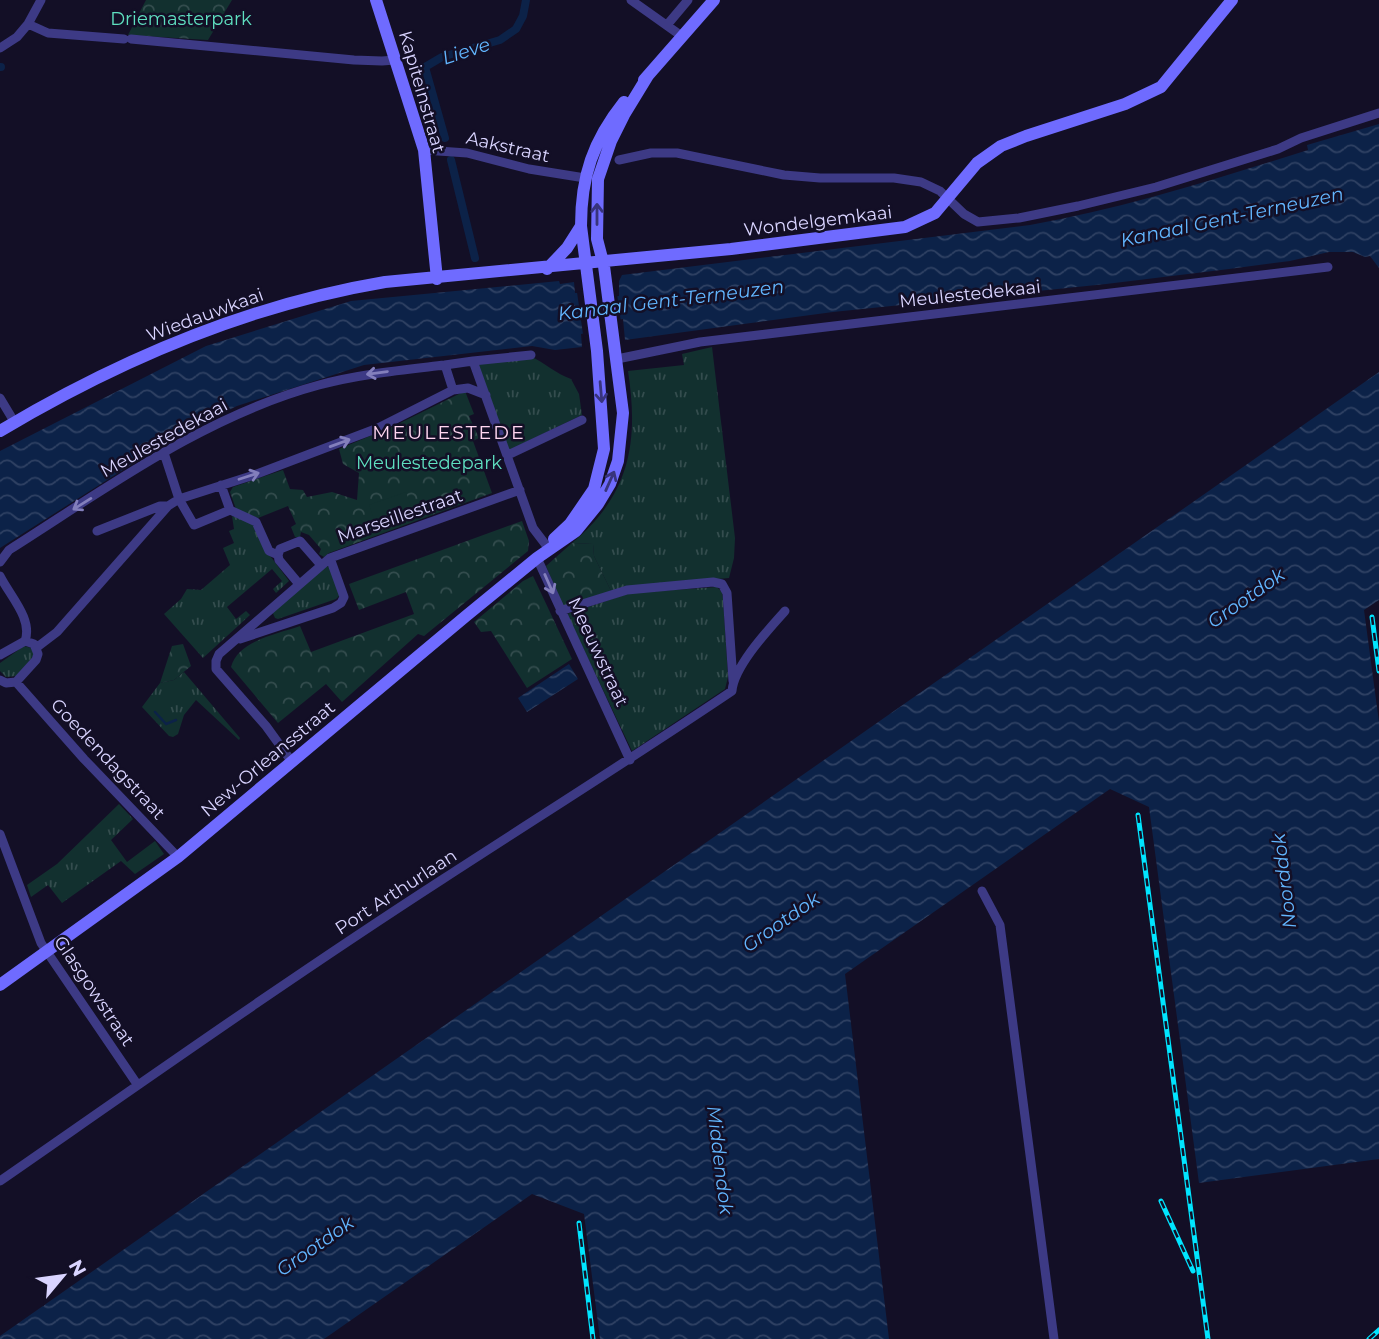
<svg xmlns="http://www.w3.org/2000/svg" width="1379" height="1339" viewBox="0 0 1379 1339" font-family="Montserrat,sans-serif">
  <style>
    .grass { fill: url(#grass-tufts) }
    .forest { fill: url(#forest-crowns) }
    .garden { fill: #12302f }
    .water { fill: url(#water-waves) }
    .pier { fill: #130f26 }
    .lines { fill: none; stroke-linecap: round; stroke-linejoin: round }
    .stream { stroke: #0c2248; stroke-width: 2.5 }
    .canal { stroke: #0c2248; stroke-width: 8 }
    .street { stroke: #3d3a85; stroke-width: 9 }
    .secondary { stroke: #6f6bff; stroke-width: 12 }
    .rail-casing { stroke: #00e5ff; stroke-width: 5 }
    .rail { stroke: #130f26; stroke-width: 2.5; stroke-dasharray: 8; stroke-linecap: butt }
    .oneway { stroke: #38347d }
    .oneway2 { stroke: #837fbc }
    .labels { text-anchor: middle; dominant-baseline: central; stroke-width: 5; stroke-linejoin: round; paint-order: stroke }
    .park-label { font-size: 18px; fill: #5fe0c0; stroke: #130f26 }
    .street-label { font-size: 18px; fill: #d9d4ff; stroke: #130f26 }
    .water-label { font-size: 19px; font-style: italic; fill: #62b6ff; stroke: #130f26 }
    .neighbourhood-label { font-size: 19px; letter-spacing: 2px; fill: #ffd6f0; stroke: #130f26 }
  </style>
  <defs>
    <pattern id="grass-tufts" width="24" height="20" patternUnits="userSpaceOnUse" patternTransform="scale(1.75)"><rect width="24" height="20" fill="#12302f"/><path d="M3 7l-1-3M5 7V3M7 7l1-3M15 17l-1-3M17 17v-4M19 17l1-3" fill="none" stroke="#344d4e"/></pattern>
    <pattern id="forest-crowns" width="20" height="18" patternUnits="userSpaceOnUse" patternTransform="scale(1.75)"><rect width="20" height="18" fill="#12302f"/><path d="M2 6a3 3 0 1 1 6 0M12 15a3 3 0 1 1 6 0" fill="none" stroke="#344d4e"/></pattern>
    <pattern id="water-waves" width="16" height="10" patternUnits="userSpaceOnUse" patternTransform="scale(1.75)"><rect width="16" height="10" fill="#0c2248"/><path d="M0 5q4-4 8 0t8 0" fill="none" stroke="#2f4163"/></pattern>
  </defs>
  <rect width="100%" height="100%" fill="#130f26"/>
  <path class="grass" d="M712,347L735,538L734,558L729,578L626,587L611,591L594,556L593,544L572,543C630,495 639,442 628,371L684,365L682,354Z
    M530,356C545,363 556,374 571,379L579,394L582,415L509,450L478,365L480,363Z
    M232,516L254,523L265,549L289,581L276,593L273,589L282,581L272,569L227,607L236,619L246,611L250,615L203,658L164,614L181,599L187,589L201,590L230,565L223,548L234,543L229,531L234,529Z
    M327,566L332,569L340,595L336,599L278,619L275,618L272,611Z
    M717,587L722,592L723,599L728,677L725,689L632,751L567,614L630,593Z
    M24,646L31,648L34,654L32,658L16,676L6,677L0,671V663Z
    M184,672L240,738L239,740L196,700L184,715L178,734L173,737L169,736L142,707L160,683L174,680Z
    M119,804L133,819L111,840L127,862L155,841L164,854L135,874L121,861L62,903L48,885L31,897L27,885L57,864Z"/>
  <path class="forest" d="M146,0H232L208,40L128,35Z
    M465,391L474,414L469,416L479,438L473,441L492,493L329,553L324,557L319,554L321,549L309,535L301,532L300,537H295L291,527L296,524L288,506L258,518L236,509L230,492L233,487L283,470L290,489L303,490L307,497L332,492L357,500L359,473L343,464L339,449L394,426Z
    M522,521L529,541L528,551L424,636L418,634L342,702L326,684L278,723L231,667C238,640 278,634 300,626L311,652L414,614L406,592L359,610L349,584Z
    M572,543L593,544L594,556L611,591L563,606L546,566Z
    M533,576L572,659L527,688L491,631L481,632L474,622L523,581Z
    M183,644L191,666L174,680L160,683L172,646Z"/>
  <path class="garden" d="M406,492L413,512L376,525L369,505Z"/>
  <path class="water" d="M1379,124V268L1370,256L1365,257L1353,252H1329L1290,261L1229,269L1106,284L833,312L625,340L623,319L585,324L586,333L581,334L582,347L555,350L532,346L364,365L237,406L178,435L0,548V451L206,346L351,301L559,281L560,284L574,282L575,293H580L582,300L619,296V281L622,275L1030,225C1125,208 1216,179 1308,150L1307,145Z
    M1379,372V600L1364,610L1379,722V1159L1199,1183L1149,807L1110,789L845,974L889,1339H600L584,1214L532,1194L324,1339H0V1336Z
    M569,664L578,679L527,712L518,698Z"/>
  <path class="pier" d="M616,287L624,344L622,341L620,323L588,327L589,334L584,337L585,348L577,292L583,291L584,297L616,293Z"/>
  <g class="lines">
    <path class="stream" d="M155,712L166,724L176,720"/>
    <path class="canal" d="M0,67H1
      M445,138L425,67L442,57L500,40L516,29L523,16L526,0
      M451,160L475,258"/>
    <path class="street" d="M41,0L28,24L48,33L124,39
      M631,0L683,37
      M667,25L688,0
      M131,39L354,60L382,61L395,60
      M0,48L17,37L28,24
      M424,150L467,153L529,169L585,178
      M619,160L651,153H677L784,175L820,178H894L921,182L940,191L964,214L978,222L1019,218L1078,206L1156,187L1278,149L1301,138L1379,113
      M617,359L700,342L1328,267
      M473,361L531,355
      M453,390L445,365L473,361L533,528L549,549
      M0,398L15,423
      M164,453L179,499L194,525L230,510L221,485
      M508,455L582,420
      M230,510L256,522L269,551L278,555
      M97,531L160,506H168
      M537,558L630,760
      M0,562L9,550C107,488 204,416 319,385C360,374 403,370 445,365
      M0,576C10,596 33,619 25,641
      M299,584L279,560L278,555L280,549L300,541L321,565
      M560,611L627,590L713,582L722,584L727,593L733,681
      M240,639L333,608L341,603L344,597L330,558
      M36,648L57,632L168,506L179,499L254,475L378,428L453,390L468,388L486,395
      M0,655L25,641L34,644L38,654L36,660L16,682L6,683L0,680
      M16,682L84,759L178,857
      M292,762L266,726L216,669V661L219,654L330,558L520,490
      M0,834L41,943L137,1084
      M982,891L1000,925L1054,1339
      M0,1181C147,1079 293,976 443,879C540,816 637,755 732,691C734,666 769,629 785,611"/>
    <path class="secondary" d="M376,0L424,150L437,279
      M644,80L714,0
      M547,269L567,248L581,226
      M0,431C119,360 248,305 385,282L731,249L905,227L935,213L977,163L1001,146L1026,136L1125,104L1161,87L1232,0
      M554,539L570,524L594,489L604,449L597,351L581,226C581,176 593,141 624,102
      M0,985L178,857L466,616L537,558L576,531L598,504L610,484L618,461L623,413L604,266L597,239L598,179L611,141L624,115L649,74"/>
    <g class="rail-casing">
      <path id="rail" d="M1372,617L1379,671
        M1138,815L1208,1339
        M1161,1201L1193,1271
        M579,1223L593,1339
        M1369,1339L1379,1330"/>
    </g>
    <use href="#rail" class="rail"/>
  </g>
  <defs><path id="oneway-shaft" d="M-6 0H5M1.5-3L5.5 0L1.5 3" fill="none" stroke-width="1.6" stroke-linecap="round" stroke-linejoin="round" transform="scale(1.75)"/></defs>
  <g class="oneway">
    <use href="#oneway-shaft" transform="translate(597 214) rotate(-90)"/>
    <use href="#oneway-shaft" transform="translate(601 392) rotate(85)"/>
    <use href="#oneway-shaft" transform="translate(610 481) rotate(-66)"/>
  </g>
  <g class="oneway2">
    <use href="#oneway-shaft" transform="translate(377 373) rotate(172)"/>
    <use href="#oneway-shaft" transform="translate(340 443) rotate(-20)"/>
    <use href="#oneway-shaft" transform="translate(249 476) rotate(-18)"/>
    <use href="#oneway-shaft" transform="translate(82 504) rotate(148)"/>
    <use href="#oneway-shaft" transform="translate(549 584) rotate(66)"/>
  </g>
  <g class="labels">
    <g class="park-label">
      <text x="181" y="19">Driemasterpark</text>
      <text x="429" y="463">Meulestedepark</text>
    </g>
    <g class="street-label">
      <text transform="translate(422 92) rotate(74)">Kapiteinstraat</text>
      <text transform="translate(508 147) rotate(13)">Aakstraat</text>
      <text transform="translate(818 221) rotate(-7)">Wondelgemkaai</text>
      <text transform="translate(970 294) rotate(-6)">Meulestedekaai</text>
      <text transform="translate(205 315) rotate(-20)">Wiedauwkaai</text>
      <text transform="translate(164 438) rotate(-29)">Meulestedekaai</text>
      <text transform="translate(400 516) rotate(-19)">Marseillestraat</text>
      <text transform="translate(598 652) rotate(65)">Meeuwstraat</text>
      <text transform="translate(108 759) rotate(47)">Goedendagstraat</text>
      <text transform="translate(268 759) rotate(-40)">New-Orleansstraat</text>
      <text transform="translate(396 892) rotate(-33)">Port Arthurlaan</text>
      <text transform="translate(94 991) rotate(56)">Glasgowstraat</text>
    </g>
    <g class="water-label">
      <text transform="translate(466 51) rotate(-18)">Lieve</text>
      <text transform="translate(1232 217) rotate(-12)">Kanaal Gent-Terneuzen</text>
      <text transform="translate(671 300) rotate(-7)">Kanaal Gent-Terneuzen</text>
      <text transform="translate(1246 598) rotate(-35)">Grootdok</text>
      <text transform="translate(1284 881) rotate(-97)">Noorddok</text>
      <text transform="translate(781 922) rotate(-35)">Grootdok</text>
      <text transform="translate(720 1160) rotate(83)">Middendok</text>
      <text transform="translate(315 1246) rotate(-35)">Grootdok</text>
    </g>
    <g class="neighbourhood-label">
      <text x="449" y="432">MEULESTEDE</text>
    </g>
  </g>
  <g transform="translate(63 1276) rotate(61)" stroke="#130f26" stroke-width="5" paint-order="stroke">
  <path d="M0-5L12 26L0 18L-12 26Z" fill="#d9d4ff"/>
  <text y="-10" font-size="19" font-weight="bold" text-anchor="middle" fill="#d9d4ff">N</text>
  </g>
</svg>
